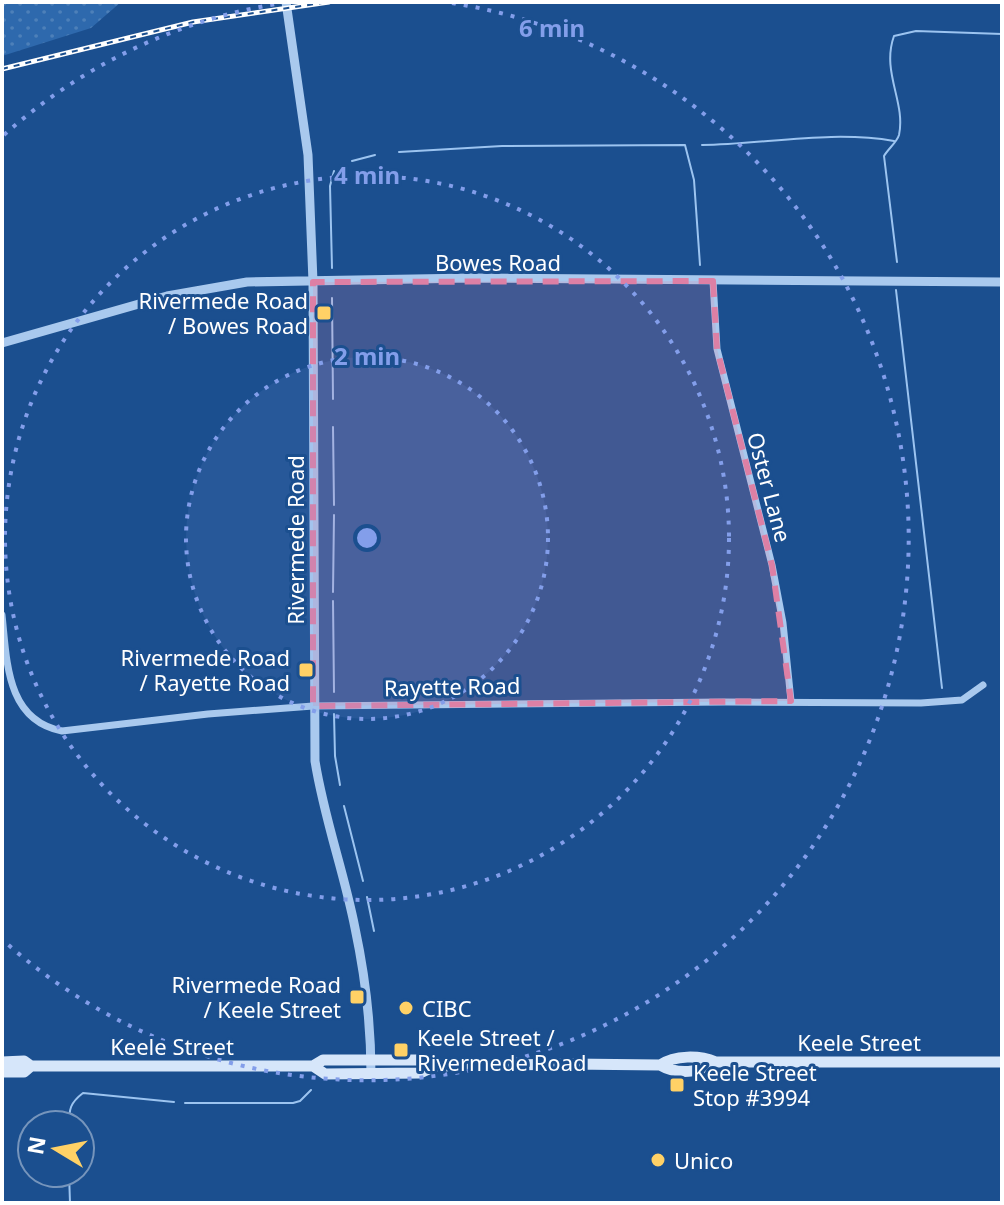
<svg xmlns="http://www.w3.org/2000/svg" width="1004" height="1205" viewBox="0 0 1004 1205" font-family="'Noto Sans',sans-serif">
  <style>
    .park { fill: url(#park-dots) }
    .lines { fill: none; stroke-linecap: round; stroke-linejoin: round }
    .stream { stroke: #9cc4f0; stroke-width: 2 }
    .minor { stroke: #a9c9ee; stroke-width: 7 }
    .tertiary { stroke: #a9c9ee; stroke-width: 9 }
    .secondary { stroke: #d6e6fa; stroke-width: 11 }
    .rail-casing { stroke: #fff; stroke-width: 5 }
    .rail { stroke: #1b4f8f; stroke-width: 2; stroke-dasharray: 6; stroke-linecap: butt }
    .marked { fill: #dd80a5; fill-opacity: 0.2; stroke: #dd80a5; stroke-width: 6; stroke-dasharray: 16 10; stroke-linejoin: round }
    .ring { fill: none; stroke: #839eea; stroke-width: 4; stroke-dasharray: 4 8 }
    .poi-dot { fill: #ffd166; stroke: #1b4f8f; stroke-width: 3 }
    .labels { text-anchor: middle; dominant-baseline: central; stroke-width: 6; stroke-linejoin: round; paint-order: stroke }
    .street-label { font-size: 22px; fill: #fff; stroke: #1b4f8f }
    .poi-label { font-size: 22px; fill: #fff; stroke: #1b4f8f; text-anchor: start }
    .centre { fill: #839eea; stroke: #1b4f8f; stroke-width: 4 }
    .ring-label { font-size: 24px; text-anchor: middle; font-weight: bold; fill: #839eea; stroke: #1b4f8f; stroke-width: 6; stroke-linejoin: round; paint-order: stroke }
  </style>
  <defs>
    <pattern id="park-dots" width="8" height="8" patternUnits="userSpaceOnUse" patternTransform="scale(2)"><rect width="8" height="8" fill="#2e69ad"/><path d="M2 2h.1M6 6h.1" fill="none" stroke="#4d80b9" stroke-width="1.8" stroke-linecap="round"/></pattern>
  </defs>
  <rect width="100%" height="100%" fill="#1b4f8f"/>
  <path class="park" d="M2,2H121L91,28L2,56Z"/>
  <g class="lines">
    <path class="stream" d="M702,145C766,144 831,130 894,141
      M399,152L502,146L685,145L694,180L700,265
      M352,161L375,155
      M897,262L884,156C888,149 897,142 899,135C906,102 881,72 894,36L916,31L1002,34
      M332,268L330,186L334,171
      M896,290L942,688
      M332,298L333,399
      M333,427L334,505
      M333,592L334,515
      M333,601L334,692
      M334,714L335,756L340,785
      M344,806L363,881
      M367,897L374,931
      M185,1103H293L300,1101L311,1090
      M69,1125C69,1109 70,1103 83,1093L174,1102
      M69,1173L70,1203"/>
    <path class="minor" d="M713,281L717,349L772,565L783,623L791,701
      M2,615C7,661 6,720 62,731L208,714L313,706L725,702L921,703L962,700L983,685"/>
    <path class="tertiary" d="M286,2L308,155L313,282L315,761C324,818 344,872 355,928C365,975 371,1026 371,1074
      M2,343L167,296L247,282L471,278L1002,282"/>
    <path class="secondary" d="M2,1062L24,1061L31,1066
      M660,1065C675,1055 699,1055 716,1062H1002
      M313,1066L325,1074L420,1073L435,1066L570,1064L660,1065C677,1075 700,1073 716,1062
      M2,1072H24L31,1066H313L323,1060H419L435,1066"/>
    <g class="rail-casing">
      <path id="rail" d="M2,69L193,22L329,2"/>
    </g>
    <use href="#rail" class="rail"/>
  </g>
  <path class="marked" d="M713,281L717,349L772,565L791,701L313,706V282Z"/>
  <circle cx="367" cy="538" r="181" fill="#839eea" fill-opacity=".12"/>
  <g class="ring">
    <circle cx="367" cy="538" r="181"/>
    <circle cx="367" cy="538" r="362"/>
    <path d="M4 135A542 542 0 0 1 282 3M452 3A542 542 0 1 1 4 941"/>
  </g>
  <g class="poi-dot">
    <rect x="316" y="305" width="16" height="16" rx="4"/>
    <rect x="298" y="662" width="16" height="16" rx="4"/>
    <rect x="349" y="989" width="16" height="16" rx="4"/>
    <circle cx="406" cy="1008" r="8"/>
    <rect x="393" y="1042" width="16" height="16" rx="4"/>
    <rect x="669" y="1077" width="16" height="16" rx="4"/>
    <circle cx="658" cy="1160" r="8"/>
  </g>
  <g class="labels">
    <g class="street-label">
      <text x="498" y="262">Bowes Road</text>
      <text transform="translate(770 487) rotate(75)">Oster Lane</text>
      <text transform="translate(295 540) rotate(-90)">Rivermede Road</text>
      <text transform="translate(452 686) rotate(-1)">Rayette Road</text>
      <text x="859" y="1042">Keele Street</text>
      <text x="172" y="1046">Keele Street</text>
    </g>
    <g class="poi-label">
      <text x="308" y="300" text-anchor="end">Rivermede Road<tspan x="308" dy="25">/ Bowes Road</tspan></text>
      <text x="290" y="657" text-anchor="end">Rivermede Road<tspan x="290" dy="25">/ Rayette Road</tspan></text>
      <text x="341" y="984" text-anchor="end">Rivermede Road<tspan x="341" dy="25">/ Keele Street</tspan></text>
      <text x="422" y="1008">CIBC</text>
      <text x="417" y="1037">Keele Street /<tspan x="417" dy="25">Rivermede Road</tspan></text>
      <text x="693" y="1072">Keele Street<tspan x="693" dy="25">Stop #3994</tspan></text>
      <text x="674" y="1160">Unico</text>
    </g>
  </g>
  <circle cx="367" cy="538" r="12" class="centre"/>
  <g class="ring-label">
    <text x="552" y="37">6 min</text>
    <text x="367" y="184">4 min</text>
    <text x="367" y="365">2 min</text>
  </g>
  <rect width="1004" height="1205" fill="none" stroke="#ffffff" stroke-width="8"/>
  <g transform="translate(56 1149) rotate(280)"><circle r="38" fill="#1b4f8f" stroke="#7695bc" stroke-width="2"/>
  <path d="M0-6L14 30L0 20L-14 30Z" fill="#ffd166"/>
  <text y="-12" font-size="22" font-weight="bold" text-anchor="middle" fill="#ffffff">N</text>
  </g>
</svg>
